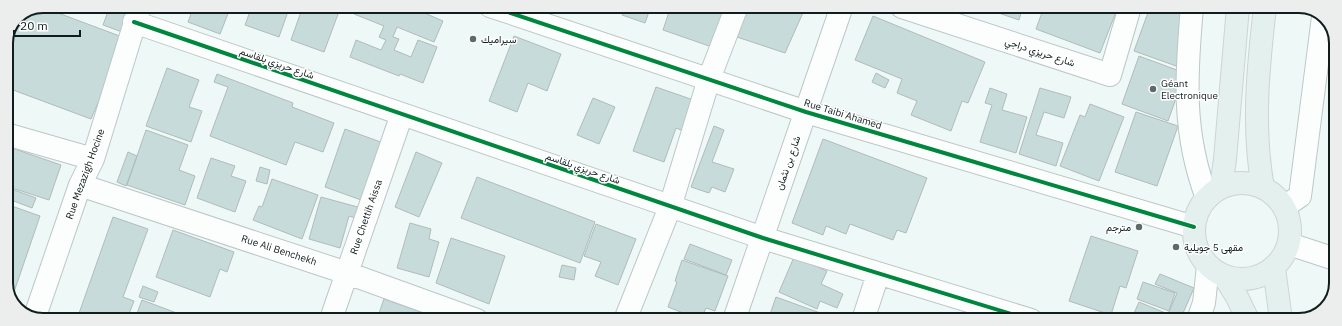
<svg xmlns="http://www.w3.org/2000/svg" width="1342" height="326" viewBox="0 0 1342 326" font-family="'IBM Plex Sans',Vazirmatn,sans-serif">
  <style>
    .building { fill: #c6dbda; stroke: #b0bcba }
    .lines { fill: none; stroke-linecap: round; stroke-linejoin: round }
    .minor-casing { stroke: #bcc7c6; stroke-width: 24 }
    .major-casing { stroke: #cdd4d3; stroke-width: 24 }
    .minor { stroke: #fcfefe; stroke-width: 22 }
    .major { stroke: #e4f0ee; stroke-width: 22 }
    .cycleway-casing { stroke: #fff; stroke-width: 6 }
    .cycleway { stroke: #00873e; stroke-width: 4 }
    .poi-dot { fill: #5d6a69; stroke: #fff; stroke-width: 1.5 }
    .labels { text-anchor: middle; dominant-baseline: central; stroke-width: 3; stroke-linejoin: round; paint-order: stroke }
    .poi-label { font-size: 10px; fill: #0f1d1c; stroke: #fff; text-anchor: start }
    .street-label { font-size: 10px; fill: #0f1d1c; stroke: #fff }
    .rim { fill: none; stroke: #0f1d1c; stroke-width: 2 }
  </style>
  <rect width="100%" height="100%" fill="#edf8f7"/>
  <path class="building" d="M110,6H135L125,33L103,25Z
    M194,6H231L220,34L188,22Z
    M252,6H290L279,37L245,25Z
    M303,6H341L324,52L291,40Z
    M357,6H408L443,21L434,42L397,27L393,37L399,39L394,50L411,57L418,40L437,47L423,83L400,74L399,76L350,57L356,40L381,50L386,40L379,37L384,26L354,14Z
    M621,6H643L650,9L645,23L622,15L625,8Z
    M671,6H727L712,47L663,30Z
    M744,6H806L785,53L731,35Z
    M42,7L125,38L107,98L101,96L91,119L13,90L12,94L6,91V43L17,17Z
    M981,7H1023L1019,20Z
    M1044,7H1102L1116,12L1100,53L1036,29Z
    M1150,7H1164L1193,17L1176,66L1134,51Z
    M873,16L985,62L968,103L962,101L951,131L911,115L917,101L897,93L902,79L855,60Z
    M514,36L561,54L547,91L528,83L517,112L489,101Z
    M1139,56L1185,73L1168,121L1122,104Z
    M167,68L199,80L189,107L202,111L191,142L146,126Z
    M876,73L889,80L885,88L872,82Z
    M217,74L293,103L292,107L334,123L323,152L295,142L286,165L210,136L228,87L214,82Z
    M656,87L702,103L691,134L676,128L664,162L633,151Z
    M990,88L1007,94L1002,110L1027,117L1016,153L980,142L992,105L985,103Z
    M1040,88L1071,97L1064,118L1044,112L1036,135L1063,143L1056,166L1019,154Z
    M593,98L615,107L599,144L577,135Z
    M1090,104L1124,117L1099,181L1060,166L1080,115L1085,117Z
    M1136,112L1178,126L1157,186L1115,172Z
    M714,126L724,130L712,162L734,169L725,192L712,187L709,193L691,187Z
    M345,129L386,144L375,205L325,187Z
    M146,130L188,145L179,170L195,176L185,205L127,185Z
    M823,139L927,178L906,233L897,230L893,240L850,224L846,234L826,226L823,235L792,223Z
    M6,146L61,165L49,200L6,186Z
    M128,152L137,156L126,186L117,182Z
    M416,152L442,163L419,217L395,207Z
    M211,158L235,166L231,176L246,181L235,212L197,198Z
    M260,167L270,170L267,184L256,181Z
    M477,177L595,222L580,263L461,218Z
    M272,179L318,195L302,239L253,220L259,206L262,207Z
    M6,187L36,198L32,208L6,198Z
    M321,197L365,209L361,220L349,216L340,248L309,239Z
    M6,204L40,216L13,295L9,293L6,288Z
    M113,217L148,229L123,297L134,301L127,319H77Z
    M410,223L431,229L429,239L439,242L429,277L397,268Z
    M596,224L636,239L618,285L595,276L601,262L584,256Z
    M173,230L234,252L227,272L220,269L210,297L156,277Z
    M1091,236L1138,251L1126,288L1120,286L1111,315L1069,301Z
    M451,238L505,256L489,304L436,283Z
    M690,244L732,260L726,275L684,259Z
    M794,257L827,271L821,284L843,294L837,308L820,301L817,309L779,292Z
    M682,260L728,276L715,311L706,308L701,320L668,307L677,282L675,281Z
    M562,265L576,268L574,280L559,277Z
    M1160,274L1194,288L1180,320H1131L1139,302L1168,314L1177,293L1155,284Z
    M1143,282L1175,293L1169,311L1137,299Z
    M143,286L158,292L154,302L139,297Z
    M776,297L823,314L821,320H768Z
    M384,299L441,319H377Z
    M142,300L182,315L180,319H135Z"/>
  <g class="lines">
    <g class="minor-casing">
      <path id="minor" d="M490,6L806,112L1194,227
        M902,7L1110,75L1130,7
        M1192,7C1186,75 1182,133 1207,198
        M134,22L763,238L1031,320
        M6,134L93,159
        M80,185L347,273L477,320
        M1284,207L1300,196L1323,17
        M1289,244L1335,259
        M34,319L80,185L93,159L140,6
        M331,319L402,114
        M625,320L670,207L709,79L737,6
        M734,320L842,6
        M863,320L878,274
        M1198,320L1204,303L1208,266"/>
    </g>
    <g class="major-casing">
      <path id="major" d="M1194 231a48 48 0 1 1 96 0a48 48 0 1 1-96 0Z
        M1221,188L1225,159L1238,7
        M1263,188C1252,127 1258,68 1265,7
        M1274,268L1281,320
        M1224,276L1237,297L1248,320"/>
    </g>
    <use href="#minor" class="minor"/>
    <use href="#major" class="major"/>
    <g class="cycleway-casing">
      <path id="cycleway" d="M490,6L806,112L1194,227
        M134,22L763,238L1031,320"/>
    </g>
    <use href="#cycleway" class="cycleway"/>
  </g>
  <g class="poi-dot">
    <circle cx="473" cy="39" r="4"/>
    <circle cx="1153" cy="89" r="4"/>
    <circle cx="1139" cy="227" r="4"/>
    <circle cx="1176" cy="247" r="4"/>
  </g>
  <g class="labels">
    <g class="poi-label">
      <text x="481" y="39">سيراميك</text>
      <text x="1161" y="83">Géant<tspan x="1161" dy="12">Electronique</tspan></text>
      <text x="1131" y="227" text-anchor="end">مترجم</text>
      <text x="1184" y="247">مقهى 5 جويلية</text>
    </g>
    <g class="street-label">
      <text transform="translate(1040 52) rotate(18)">شارع حريزي دراجي</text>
      <text transform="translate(277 63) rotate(19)">شارع حريزي بلقاسم</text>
      <text transform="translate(843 114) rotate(17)">Rue Taibi Ahamed</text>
      <text transform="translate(788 163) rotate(-71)">شارع بن نثمان</text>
      <text transform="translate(583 168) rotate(19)">شارع حريزي بلقاسم</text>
      <text transform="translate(85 174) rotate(-70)">Rue Mezazigh Hocine</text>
      <text transform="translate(366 217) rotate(-71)">Rue Chettih Aissa</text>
      <text transform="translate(279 250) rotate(18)">Rue Ali Benchekh</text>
    </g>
  </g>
  <path d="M0 0H1342V326H0ZM43 13H1299A30 30 0 0 1 1329 43V283A30 30 0 0 1 1299 313H43A30 30 0 0 1 13 283V43A30 30 0 0 1 43 13Z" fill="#eceded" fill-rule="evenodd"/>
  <path class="rim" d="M43 13H1299A30 30 0 0 1 1329 43V283A30 30 0 0 1 1299 313H43A30 30 0 0 1 13 283V43A30 30 0 0 1 43 13Z"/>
  <path d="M14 30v6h66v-6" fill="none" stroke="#0f1d1c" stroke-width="2"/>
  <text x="20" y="30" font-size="12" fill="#0f1d1c" stroke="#ffffff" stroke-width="3" paint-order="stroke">20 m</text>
</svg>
